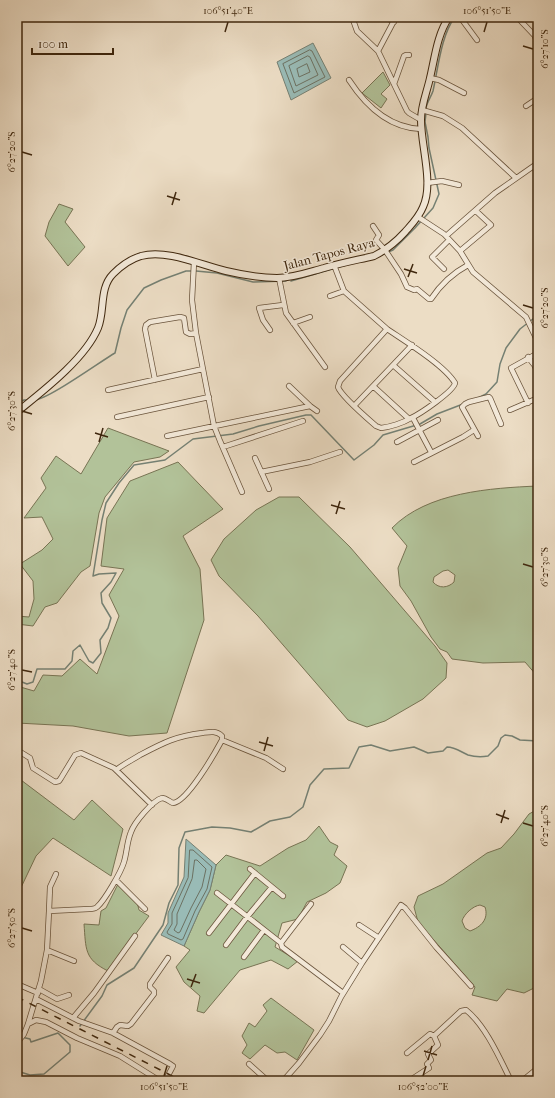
<svg xmlns="http://www.w3.org/2000/svg" width="555" height="1098" viewBox="0 0 555 1098" font-family="'IM FELL French Canon',serif">
  <style>
    .green { fill: #b2c299; stroke: #787454; fill-rule: evenodd }
    .water { fill: #99bbb6; stroke: #758073 }
    .lines { fill: none; stroke-linecap: round; stroke-linejoin: round }
    .shore { stroke: #6c7162; stroke-width: 1 }
    .stream { stroke: #758073; stroke-width: 1.5 }
    .minor-casing { stroke: #6a543c; stroke-width: 6 }
    .secondary-casing { stroke: #3f270e; stroke-width: 8 }
    .minor { stroke: #f3e9d9; stroke-width: 4.5 }
    .secondary { stroke: #f3e9d9; stroke-width: 6 }
    .rail { stroke: #3f270e; stroke-width: 1.5; stroke-dasharray: 7 7; stroke-linecap: butt }
    .ticks { fill: none; stroke: #3f270e; stroke-width: 1.5 }
    .labels { text-anchor: middle; dominant-baseline: central; stroke-width: 3; stroke-linejoin: round; paint-order: stroke }
    .street-label { font-size: 13px; fill: #3f270e; stroke: #f3e9d9 }
    .neatline { fill: none; stroke: #3f270e; stroke-width: 1.5 }
    .ticks-label { font-size: 10px; text-anchor: middle; fill: #3f270e }
  </style>
  <rect width="100%" height="100%" fill="#ecddc5"/>
  <filter id="stains"><feTurbulence type="fractalNoise" baseFrequency=".005" numOctaves="4"/><feColorMatrix values="0 0 0 0 .2 0 0 0 0 .09 0 0 0 0 .02 0 0 0 .5 -.17"/></filter>
  <radialGradient id="worn" r=".72"><stop offset=".6" stop-color="#630" stop-opacity="0"/><stop offset="1" stop-color="#630" stop-opacity=".3"/></radialGradient>
  <path class="green" d="M383,72L390,85L381,94L387,99L381,108L362,93Z
    M59,204L73,209L65,222L85,247L68,266L45,236L49,222Z
    M108,428L169,451L160,457L134,462L105,497L99,513L90,566L81,572L57,603L45,607L33,626L17,624V616L29,617L34,599L33,581L20,564L42,550L53,539L42,517L24,518L46,488L41,478L56,456L81,474Z
    M178,462L223,509L183,536L200,569L204,620L167,733L129,736L73,726L17,723V686L34,691L43,675L62,676L80,659L97,674L119,616L109,595L124,569L101,566L107,518L130,481Z
    M538,486V677L525,662L483,663L452,659L447,652L440,649L431,637L411,601L400,586L398,568L407,546L392,528C427,492 491,488 538,486ZM448,570L455,575L454,582C448,588 439,589 433,582L434,577L443,571Z
    M279,497H299L350,547L435,646L447,663L446,678L423,699L385,721L367,727L348,720L258,616L219,576L211,560L224,539L256,510Z
    M17,777L74,820L92,800L123,829L111,876L53,838L36,856L17,896Z
    M538,809V986L524,993L507,989L497,1001L472,995L475,987L418,922L414,907L418,896L443,884L487,853L501,848L514,834L529,814ZM480,905L485,907C489,919 481,927 470,931L465,928L462,921C464,914 473,906 480,905Z
    M319,826L330,842L338,846L334,855L347,866L340,883L326,893L307,902L298,919L282,923L275,947L298,961L288,969L271,960L240,970L204,1013L197,1011L200,996L184,982L176,967L190,950L184,946L199,912L210,890L216,865L226,855L260,866L288,848L306,840Z
    M118,884L137,902L139,910L149,916L108,971C84,959 86,949 84,924L99,925L101,911L106,908Z
    M271,998L314,1030L297,1060L285,1052L277,1053L265,1045L250,1059L242,1053L247,1045L242,1036L249,1023L255,1027L267,1011L263,1005Z"/>
  <path class="water" d="M313,43L331,78L291,100L277,62Z
    M186,839L216,865L210,890L199,912L184,946L161,935L168,923V913L184,877Z"/>
  <g class="lines">
    <path class="shore" d="M310,50L312,51L325,77L294,93L283,64Z
      M308,56L310,57L318,75L296,86L289,66Z
      M307,64L310,72L299,77L297,69Z
      M190,850H193L212,867L207,889L195,911L183,939L181,940L168,934L167,932L172,924V913L188,878Z
      M195,860H197L206,869L202,887L191,908L180,932L178,933L174,930L177,924V914L192,879Z"/>
    <path class="stream" d="M426,108C427,102 431,97 433,91C438,69 441,35 455,17
      M379,256L393,250L415,228L433,208L439,194L429,148L428,137L425,122L426,113
      M291,281L346,265
      M478,398L486,394L497,382L500,364L506,348L520,329L538,315
      M34,400C46,401 101,361 115,353L121,328L127,310L144,288L161,280L186,271H196L217,273L253,282L286,281
      M17,403L24,400H28
      M17,680L27,684L33,682L37,669H65L72,661L73,651L80,645L89,661L93,663L101,653L100,640L108,628L111,618L102,603L101,593L111,582L116,573L99,574L93,576L102,520L106,503L119,483L134,465L165,460L193,439L233,434L259,426L306,415H311L354,460L374,445L383,435L420,424L437,414L463,404
      M80,1026L102,996L107,985L134,968L163,925L169,903L178,885L179,848L185,832L212,827L230,828L251,832L270,821L290,817L303,807L310,785L324,769L349,768L359,747L371,745L390,751L414,747L428,753L443,751L447,747C455,747 461,752 468,755C475,757 482,757 488,756L498,746L501,738L505,735L512,736L520,740L538,741
      M17,1036L30,1039L31,1042L58,1033L70,1045V1052L44,1074L30,1075L17,1071"/>
    <g class="minor-casing">
      <path id="minor" d="M352,17L357,31L378,51
        M385,17L394,22
        M396,17L378,51L407,111L409,113L421,120
        M460,17L477,40
        M517,17L535,36L538,45
        M430,78L439,80L464,93
        M349,80C366,106 390,128 421,129
        M394,84L404,56L406,55H409
        M526,106L538,98
        M422,110L443,116L462,128L516,178
        M427,183L442,181L459,185
        M418,217L444,234L460,251L473,272L526,317L536,338
        M373,226L379,235L376,240L385,250L401,274L407,287L414,290L417,289L429,299H431C441,284 453,273 468,265
        M446,236L495,193L538,163
        M460,251L491,225L476,211
        M194,262L192,300L196,333L214,426L220,441L242,492
        M334,265L344,291L387,329L390,331C408,343 445,366 455,383C454,391 420,414 411,418C403,423 390,427 381,428L376,426C368,419 341,396 338,387L340,381L387,329
        M444,269L432,257L449,240
        M279,278L286,313L325,367
        M330,296L344,291
        M293,323L310,317
        M270,330L263,320L259,308L283,305
        M528,357L535,366L538,373
        M393,365L435,402
        M155,380L145,329L146,325L150,322L180,317L184,318L186,332L190,334L196,333
        M289,386L310,406
        M373,386L409,419
        M108,390L203,369
        M528,403L511,368L538,353
        M354,406L412,345
        M510,410L538,398
        M117,417L209,397
        M413,418L431,452
        M167,436L310,406L317,411
        M478,436L462,407L465,404L469,402L489,397L490,398L501,424
        M397,442L438,420
        M223,447L303,421
        M255,458L269,489
        M414,462L463,437L474,430
        M261,472L310,462L340,452
        M222,740L266,758L283,769
        M17,750L30,758L33,768L55,782L59,781L61,778L75,755L81,753L114,768L152,805
        M250,869L283,896
        M116,880L145,909
        M217,893L281,943L282,947L343,993
        M49,911L50,887L56,874
        M359,925L379,938
        M209,933L255,873
        M281,943L311,904
        M226,945L247,917L272,887
        M343,947L362,963
        M47,950L74,961
        M244,957L264,930
        M17,984L38,993
        M39,989L57,999L69,995
        M36,999L79,1021L113,1033L170,1064L173,1066L172,1068L165,1081
        M73,1018L94,993L135,936
        M28,1024L36,1020L46,1022L77,1038L120,1056L160,1081
        M113,1033L117,1027L120,1025L128,1026L131,1024L154,994V991L150,987V984L168,958
        M434,1036L461,1011L466,1010C486,1026 500,1059 511,1081
        M17,1043L24,1034L28,1024L41,981L47,950L49,911L89,909C92,909 95,909 97,907C105,900 121,872 124,862C127,852 127,841 131,832C134,823 152,801 162,798C166,798 170,802 173,803C187,802 215,753 222,740V736C216,730 209,732 202,733C176,736 163,743 140,755C132,760 124,764 116,770
        M407,1053L430,1034L434,1036L438,1045L428,1054L431,1060L427,1064L429,1068L409,1081
        M249,1064L268,1081
        M283,1081L299,1063L320,1035L329,1021L341,997L362,963L401,905L405,908L436,947L471,986
        M522,1081L538,1068"/>
    </g>
    <g class="secondary-casing">
      <path id="secondary" d="M17,412C43,391 85,359 98,328C105,311 99,288 113,274C120,267 131,259 141,256C167,249 201,265 226,271C243,275 260,278 277,278C293,278 309,272 324,268C341,263 357,260 374,256C386,250 396,242 405,232C412,224 419,217 423,207C434,184 421,146 421,120C421,105 427,92 430,78C435,57 437,35 449,17"/>
    </g>
    <use href="#minor" class="minor"/>
    <use href="#secondary" class="secondary"/>
    <path class="rail" d="M17,997L182,1081"/>
  </g>
  <path class="ticks" d="M225,32L228,22M484,32L487,22M523,46L533,49M22,152L32,155M167,196L180,200M172,205L176,192M404,269L417,273M408,277L413,264M523,305L533,308M22,411L32,414M95,433L108,437M99,442L103,428M331,505L345,509M336,514L340,501M523,564L533,567M22,670L32,672M259,742L273,746M264,751L268,737M496,814L509,819M501,823L505,810M523,823L533,826M22,928L32,931M187,979L200,983M191,987L196,974M424,1051L437,1055M428,1060L432,1046M164,1076L167,1066M423,1076L426,1066"/>
  <g class="labels">
    <g class="street-label">
      <text transform="translate(329 254) rotate(-15)">Jalan Tapos Raya</text>
    </g>
  </g>
  <rect width="555" height="1098" fill="none" stroke="#ecddc5" stroke-width="44"/>
  <path d="M32 48v6h81v-6" fill="none" stroke="#3f270e" stroke-width="2"/>
  <text x="38" y="48" font-size="12" fill="#3f270e" stroke="#f3e9d9" stroke-width="3" paint-order="stroke">100 m</text>
  <rect x="22" y="22" width="511" height="1054" class="neatline"/>
  <g class="ticks-label">
    <text x="228" y="14">106°51'40"E</text>
    <text x="487" y="14">106°51'50"E</text>
    <text transform="translate(544 49) rotate(-90)" y="4">6°27'10"S</text>
    <text transform="translate(11 152) rotate(-90)" y="4">6°27'20"S</text>
    <text transform="translate(544 308) rotate(-90)" y="4">6°27'20"S</text>
    <text transform="translate(11 411) rotate(-90)" y="4">6°27'30"S</text>
    <text transform="translate(544 567) rotate(-90)" y="4">6°27'30"S</text>
    <text transform="translate(11 670) rotate(-90)" y="4">6°27'40"S</text>
    <text transform="translate(544 826) rotate(-90)" y="4">6°27'40"S</text>
    <text transform="translate(11 928) rotate(-90)" y="4">6°27'50"S</text>
    <text x="164" y="1090">106°51'50"E</text>
    <text x="423" y="1090">106°52'00"E</text>
  </g>
  <rect width="100%" height="100%" filter="url(#stains)"/>
  <rect width="100%" height="100%" fill="url(#worn)"/>
</svg>
